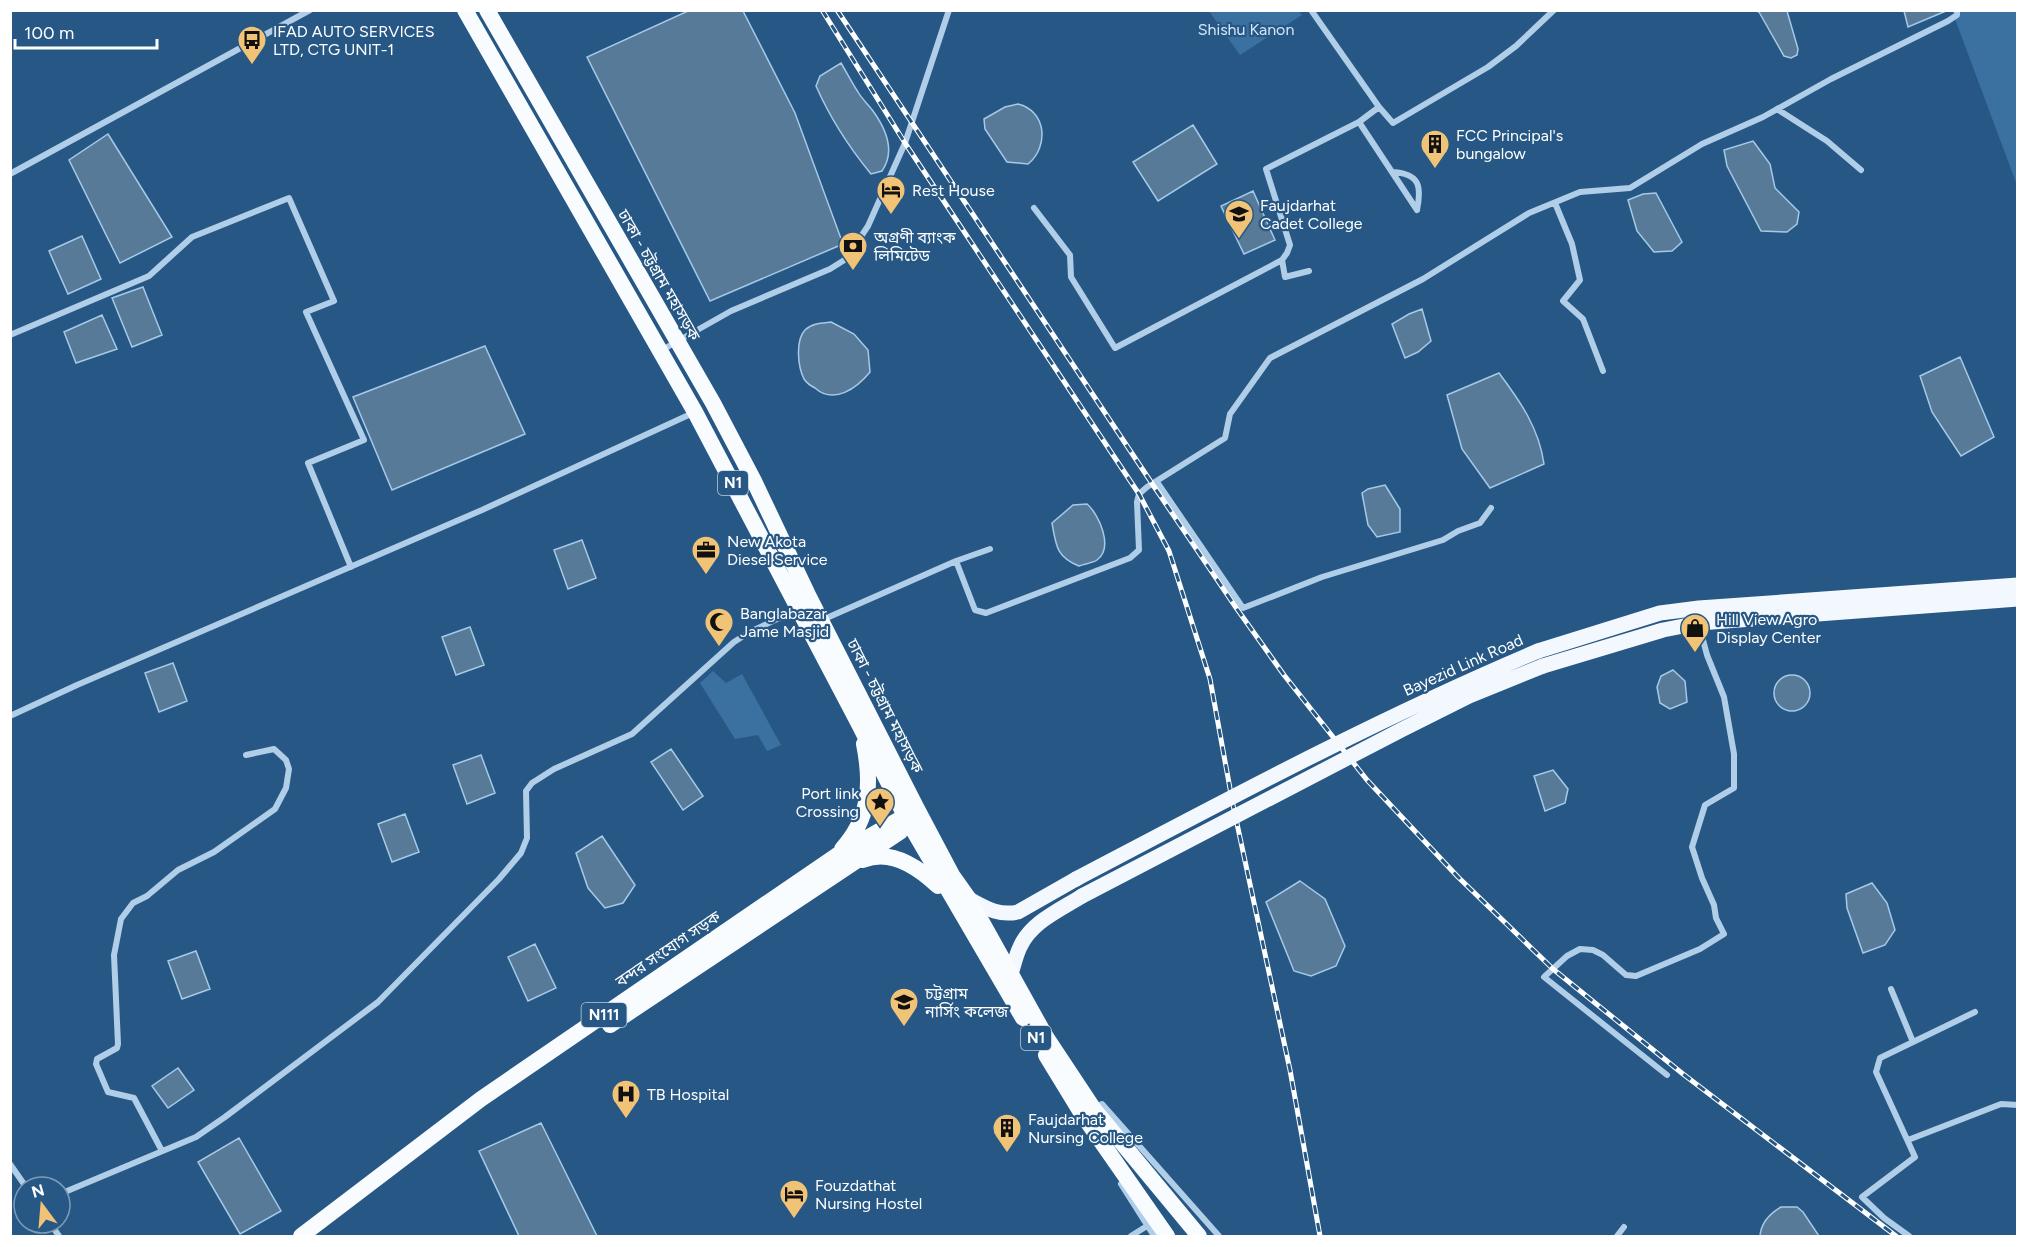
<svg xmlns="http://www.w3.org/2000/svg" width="2028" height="1247" viewBox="0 0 2028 1247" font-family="Figtree,'Noto Sans Bengali',sans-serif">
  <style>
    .green { fill: #3b71a1 }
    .water { fill: #587a99; stroke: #a5cae8; stroke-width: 1.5 }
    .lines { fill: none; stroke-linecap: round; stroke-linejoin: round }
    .minor { stroke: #b1cee8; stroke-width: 6 }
    .primary { stroke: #f3f8fe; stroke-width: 15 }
    .trunk { stroke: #f9fcfe; stroke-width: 16 }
    .rail-casing { stroke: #fff; stroke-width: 5 }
    .rail { stroke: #275885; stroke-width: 3; stroke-dasharray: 9; stroke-linecap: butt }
    .primary-bridge { stroke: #f3f8fe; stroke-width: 15 }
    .labels { text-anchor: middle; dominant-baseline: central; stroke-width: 4.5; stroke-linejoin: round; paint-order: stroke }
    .shield { fill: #275885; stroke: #becdda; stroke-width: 1.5 }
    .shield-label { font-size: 15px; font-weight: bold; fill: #fff }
    .park-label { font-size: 16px; fill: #d4e6f6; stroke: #275885 }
    .poi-label { font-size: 16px; fill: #fff; stroke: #275885; text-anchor: start }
    .street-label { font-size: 16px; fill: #fff; stroke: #275885 }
  </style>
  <rect width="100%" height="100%" fill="#275885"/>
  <path class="green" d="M1299,11L1302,15L1240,55L1209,11Z
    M1952,11H2017V185Z
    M713,671L726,683L742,674L781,745L767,751L758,735L735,739L700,683Z"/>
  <path class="water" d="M688,11H743L795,113L843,244L710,301L587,57Z
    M1756,11H1787L1798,49L1797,55L1791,58L1784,56L1759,12Z
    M1946,11L1908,27L1904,11V10Z
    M841,63C847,73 852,83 858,92C862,99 868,104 873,111C886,129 896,151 882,171L871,174C848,146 831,120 816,86L820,76Z
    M1018,104C1047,111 1049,147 1028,164L1007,162L985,129L984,119L1005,107Z
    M1193,125L1217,164L1158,201L1133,162Z
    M108,134L172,237L120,263L69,160Z
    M1753,141L1770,164L1775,188L1799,212L1797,224L1787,232L1761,231L1727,166L1724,150Z
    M1253,191L1275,240L1244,254L1221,206Z
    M1656,193L1682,242L1672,251L1654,252L1637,231L1628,200L1643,194Z
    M82,236L101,279L68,294L49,251Z
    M143,287L162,335L132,347L112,298Z
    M1422,309L1431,341L1418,352L1405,358L1392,324L1409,314Z
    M102,315L117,349L76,363L64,332Z
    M831,322L854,334L868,350L870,372C857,388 834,405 815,388C811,386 806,382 804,379C798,367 795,341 805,330C812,323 823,323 831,322Z
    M485,346L525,434L392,490L353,397Z
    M1960,357L1994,437L1961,456L1932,412L1920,376Z
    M1499,373C1520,401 1539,428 1544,464L1490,488L1462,449L1447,395Z
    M1385,485L1400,509V532L1377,537L1368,525L1362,493L1368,489Z
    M1087,504C1099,514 1114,548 1097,560C1093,563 1084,564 1079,566C1056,557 1056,545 1052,523L1073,505Z
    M582,540L596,578L568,589L554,550Z
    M470,627L484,665L456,675L442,637Z
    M173,663L187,701L159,712L145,673Z
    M1673,670L1685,681L1687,702L1670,709L1660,703L1657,687L1661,676Z
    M1774 693a18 18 0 1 1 36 0a18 18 0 1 1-36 0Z
    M671,749L703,796L683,810L651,762Z
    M481,755L495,793L467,804L453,765Z
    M1553,770L1568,789L1565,803L1545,811L1534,776Z
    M405,814L419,852L392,862L378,824Z
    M602,836L635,885L623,903L605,908L588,888L576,853Z
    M1300,881L1325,899L1345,946L1336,966L1311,976L1294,971L1266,902Z
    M1872,883L1887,903L1895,930L1885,945L1863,953L1847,908L1846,894Z
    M535,944L556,988L528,1001L508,957Z
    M196,951L210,989L182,999L168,961Z
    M178,1068L194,1090L168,1108L152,1086Z
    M541,1123L597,1236H519L479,1151Z
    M239,1138L281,1211L240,1234L198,1162Z
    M1781,1207H1797L1803,1212L1819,1236H1760C1761,1223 1769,1214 1781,1207Z"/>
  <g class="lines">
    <path class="minor" d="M1379,107L1393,123L1488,67L1516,46L1554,10
      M1777,109L1827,141L1861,170
      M1359,122L1417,210
      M1393,172C1419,174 1422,185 1417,210
      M10,174L310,10
      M1555,203L1572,244L1580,280L1563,301L1583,319L1603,371
      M1034,208L1070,255L1071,277L1115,348L1282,260L1287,253L1290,245L1266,169L1359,122L1379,107L1311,10
      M1282,260L1285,277L1309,271
      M10,335L149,276L192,237L289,198L334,301L306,312L364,440L308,463L351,567
      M662,350L731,311L830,269L846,259L868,226L905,143L949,10
      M1157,482L1243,608L1322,577L1443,540L1458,531L1480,523L1491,508
      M956,561L975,610L986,613L1130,558L1139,550L1137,502L1139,494L1147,487L1225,438L1230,414L1270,358L1423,279L1529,213L1580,192L1630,188L1702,144L1763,117L1831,79L1948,21L1957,15V10
      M822,620L956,561L990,549
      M10,716L77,685L482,510L693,413
      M1891,989L1913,1042
      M1667,1075L1544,977L1567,956L1580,949L1593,950L1603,955L1626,975L1636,976L1700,949L1724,934L1716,918L1714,905L1702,878L1692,847L1705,805L1734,788V754L1724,697L1707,655L1699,625
      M1095,1107L1102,1104L1219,1236
      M1908,1140L2001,1104L2018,1105
      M162,1151L134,1098L108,1092L96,1064L97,1059L117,1048L118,1044L114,955L121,919L133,903L147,896L178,870L214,852L275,809L286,788L289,769L286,760L274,749L246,755
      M10,1164L26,1187
      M1121,1184L1154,1236
      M60,1194L196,1137L225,1117L378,1002L499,879L521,853L527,838L526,791L532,783L554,769L632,734L734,642L748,633L798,609
      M50,1223L59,1236
      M1131,1236L1147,1226
      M1617,1236L1624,1227
      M1909,1236L1884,1218L1862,1197L1915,1157L1876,1072L1880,1058L1975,1012"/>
    <path class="primary" d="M1538,651L1660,613L1699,608L2018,585
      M1543,666L1663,630L1699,623L2018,599
      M969,899C986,908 998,916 1018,912L1076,879
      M1011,974C1014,965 1016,955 1020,947C1031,922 1060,910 1082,896"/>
    <path class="trunk" d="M465,10L695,412L860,726L905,816L1023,1018
      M487,10L713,403L754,481L809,597L917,809L952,875L969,899L1046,1037L1093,1108L1199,1236
      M842,849C870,818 872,784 864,744
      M863,860C891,848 918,867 938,886
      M610,1025L901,831
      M1046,1055L1082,1114L1167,1236
      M301,1236L481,1099L836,856L914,811"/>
    <g class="rail-casing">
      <path id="rail" d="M822,10L905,143L1139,494L1169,551L1210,679L1233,805L1290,1070L1320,1236
        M837,10L1153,485L1237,609L1284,675L1367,780L1458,877L1553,969L1683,1074L1896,1236"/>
    </g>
    <use href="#rail" class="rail"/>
    <path class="primary-bridge" d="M1076,879C1228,799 1379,718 1538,651
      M1082,896L1403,729L1469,696L1543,666"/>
  </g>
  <defs>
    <g id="bus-pin" transform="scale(1.5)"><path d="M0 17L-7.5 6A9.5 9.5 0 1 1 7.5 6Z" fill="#f0c376" stroke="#275885"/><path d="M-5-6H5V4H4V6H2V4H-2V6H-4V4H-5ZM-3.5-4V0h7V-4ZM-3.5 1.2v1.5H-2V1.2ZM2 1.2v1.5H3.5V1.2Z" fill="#111"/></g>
    <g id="building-pin" transform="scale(1.5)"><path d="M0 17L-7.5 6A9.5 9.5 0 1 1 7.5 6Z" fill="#f0c376" stroke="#275885"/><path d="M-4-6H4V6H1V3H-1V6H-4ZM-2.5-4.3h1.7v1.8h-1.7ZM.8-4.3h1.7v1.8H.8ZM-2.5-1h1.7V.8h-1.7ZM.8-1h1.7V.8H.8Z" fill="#111"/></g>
    <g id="hotel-pin" transform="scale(1.5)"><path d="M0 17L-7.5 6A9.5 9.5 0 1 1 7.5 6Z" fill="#f0c376" stroke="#275885"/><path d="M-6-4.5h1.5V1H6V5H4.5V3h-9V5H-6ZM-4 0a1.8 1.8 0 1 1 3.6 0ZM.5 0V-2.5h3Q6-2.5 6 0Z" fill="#111"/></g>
    <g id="university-pin" transform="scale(1.5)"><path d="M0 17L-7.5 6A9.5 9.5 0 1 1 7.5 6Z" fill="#f0c376" stroke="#275885"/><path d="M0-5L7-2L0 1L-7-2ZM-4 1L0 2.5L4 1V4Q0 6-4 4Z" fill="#111"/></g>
    <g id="bank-pin" transform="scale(1.5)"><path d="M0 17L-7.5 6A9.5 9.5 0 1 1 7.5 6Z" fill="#f0c376" stroke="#275885"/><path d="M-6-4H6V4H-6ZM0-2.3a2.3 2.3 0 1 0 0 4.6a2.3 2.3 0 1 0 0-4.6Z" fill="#111"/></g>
    <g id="office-pin" transform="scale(1.5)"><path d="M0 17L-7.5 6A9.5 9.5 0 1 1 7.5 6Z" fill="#f0c376" stroke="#275885"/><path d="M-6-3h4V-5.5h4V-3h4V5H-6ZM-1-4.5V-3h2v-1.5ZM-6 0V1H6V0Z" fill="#111"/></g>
    <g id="mosque-pin" transform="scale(1.5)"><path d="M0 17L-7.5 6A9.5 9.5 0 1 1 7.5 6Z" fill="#f0c376" stroke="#275885"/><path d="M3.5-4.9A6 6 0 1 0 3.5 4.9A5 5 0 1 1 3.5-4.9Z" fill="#111"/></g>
    <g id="shop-pin" transform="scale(1.5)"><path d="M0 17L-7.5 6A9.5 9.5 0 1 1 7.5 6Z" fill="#f0c376" stroke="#275885"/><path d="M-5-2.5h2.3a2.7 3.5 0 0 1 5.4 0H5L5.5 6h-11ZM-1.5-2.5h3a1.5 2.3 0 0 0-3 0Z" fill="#111"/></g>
    <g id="sight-pin" transform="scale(1.5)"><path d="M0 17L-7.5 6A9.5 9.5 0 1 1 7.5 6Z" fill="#f0c376" stroke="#275885"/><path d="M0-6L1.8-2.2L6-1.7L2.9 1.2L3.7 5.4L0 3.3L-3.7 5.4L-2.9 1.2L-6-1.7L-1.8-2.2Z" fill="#111"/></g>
    <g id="hospital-pin" transform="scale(1.5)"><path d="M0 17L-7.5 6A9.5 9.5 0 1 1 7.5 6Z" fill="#f0c376" stroke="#275885"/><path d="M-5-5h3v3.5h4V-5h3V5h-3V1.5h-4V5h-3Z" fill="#111"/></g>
  </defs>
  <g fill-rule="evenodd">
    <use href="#bus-pin" x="252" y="40"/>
    <use href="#building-pin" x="1435" y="144"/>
    <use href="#hotel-pin" x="891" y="190"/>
    <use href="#university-pin" x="1239" y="214"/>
    <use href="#bank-pin" x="853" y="246"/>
    <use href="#office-pin" x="706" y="550"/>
    <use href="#mosque-pin" x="719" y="622"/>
    <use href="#shop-pin" x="1695" y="628"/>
    <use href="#sight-pin" x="880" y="802"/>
    <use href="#university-pin" x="904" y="1002"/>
    <use href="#hospital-pin" x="626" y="1094"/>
    <use href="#building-pin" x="1007" y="1128"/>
    <use href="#hotel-pin" x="794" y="1194"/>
  </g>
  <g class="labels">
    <g class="shield">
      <rect x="718" y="471" width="30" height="24" rx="4.5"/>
      <rect x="581.5" y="1003" width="45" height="24" rx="4.5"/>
      <rect x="1021" y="1026" width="30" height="24" rx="4.5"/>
    </g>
    <g class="shield-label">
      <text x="733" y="483">N1</text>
      <text x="604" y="1015">N111</text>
      <text x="1036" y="1038">N1</text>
    </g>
    <g class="park-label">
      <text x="1246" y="29">Shishu Kanon</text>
    </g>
    <g class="poi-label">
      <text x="273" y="31">IFAD AUTO SERVICES<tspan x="273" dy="18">LTD, CTG UNIT-1</tspan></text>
      <text x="1456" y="135">FCC Principal's<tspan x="1456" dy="18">bungalow</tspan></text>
      <text x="912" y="190">Rest House</text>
      <text x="1260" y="205">Faujdarhat<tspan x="1260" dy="18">Cadet College</tspan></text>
      <text x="874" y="237">অগ্রণী ব্যাংক<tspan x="874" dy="18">লিমিটেড</tspan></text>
      <text x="727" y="541">New Akota<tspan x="727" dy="18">Diesel Service</tspan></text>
      <text x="740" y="613">Banglabazar<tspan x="740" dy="18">Jame Masjid</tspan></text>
      <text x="1716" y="619">Hill View Agro<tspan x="1716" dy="18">Display Center</tspan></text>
      <text x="859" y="793" text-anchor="end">Port link<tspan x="859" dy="18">Crossing</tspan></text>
      <text x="925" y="993">চট্টগ্রাম<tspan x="925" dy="18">নার্সিং কলেজ</tspan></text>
      <text x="647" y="1094">TB Hospital</text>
      <text x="1028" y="1119">Faujdarhat<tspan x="1028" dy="18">Nursing College</tspan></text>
      <text x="815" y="1185">Fouzdathat<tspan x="815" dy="18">Nursing Hostel</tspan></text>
    </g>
    <g class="street-label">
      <text transform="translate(659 275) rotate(60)">ঢাকা - চট্টগ্রাম মহাসড়ক</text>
      <text transform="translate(1463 665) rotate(-24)">Bayezid Link Road</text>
      <text transform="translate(885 706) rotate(63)">ঢাকা - চট্টগ্রাম মহাসড়ক</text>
      <text transform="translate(668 949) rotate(-34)">বন্দর সংযোগ সড়ক</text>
    </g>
  </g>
  <rect width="2028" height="1247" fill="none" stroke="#ffffff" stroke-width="24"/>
  <g transform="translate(42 1205) rotate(344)"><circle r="28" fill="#275885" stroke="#7d9bb6" stroke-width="1.5"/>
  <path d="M0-4.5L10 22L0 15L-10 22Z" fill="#f0c376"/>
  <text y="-9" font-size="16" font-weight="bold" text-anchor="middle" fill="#ffffff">N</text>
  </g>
  <path d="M15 39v9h142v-9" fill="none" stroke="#ffffff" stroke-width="3"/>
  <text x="24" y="39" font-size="18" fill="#ffffff" stroke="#275885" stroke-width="4.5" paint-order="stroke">100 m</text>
</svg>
